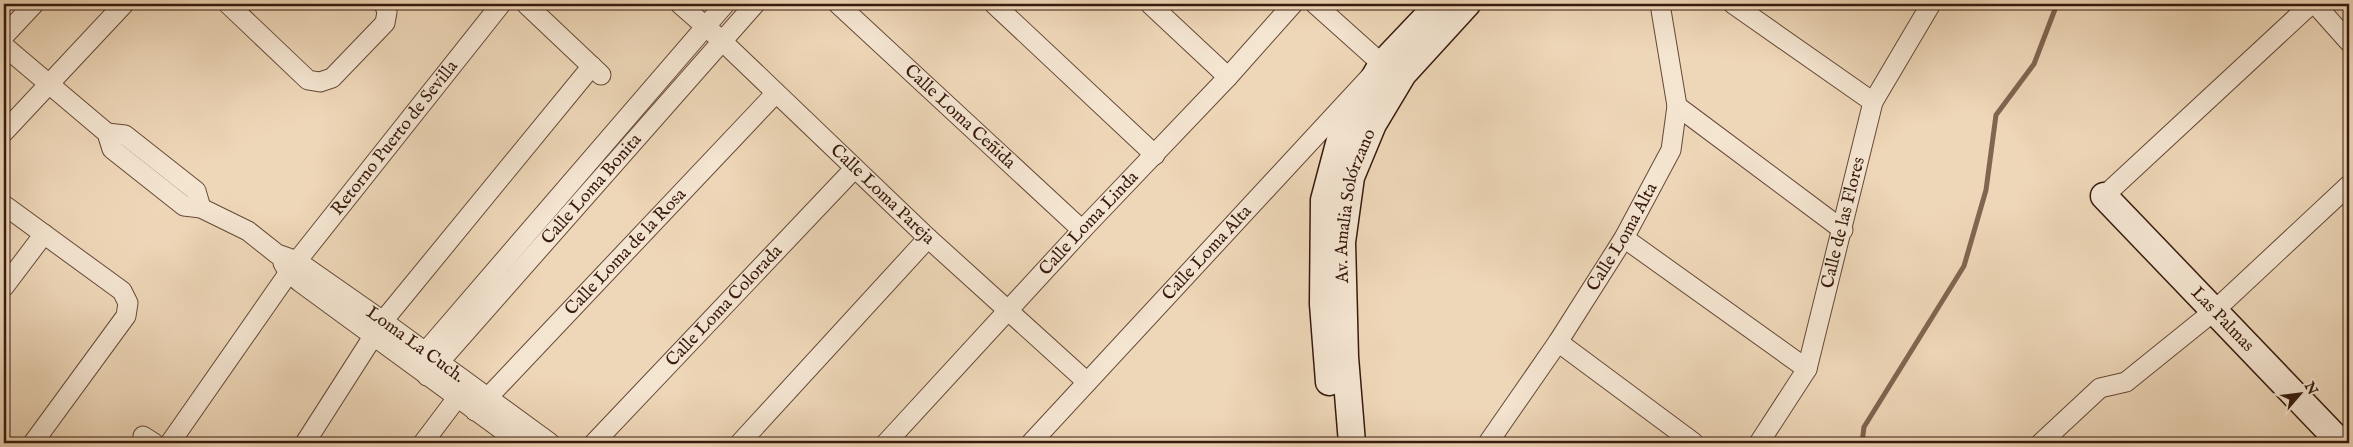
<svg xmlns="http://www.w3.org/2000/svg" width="2353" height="447" viewBox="0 0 2353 447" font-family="'IM FELL English',serif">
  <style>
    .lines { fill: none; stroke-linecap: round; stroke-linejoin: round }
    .stream { stroke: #806551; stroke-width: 5 }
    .street-casing { stroke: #664938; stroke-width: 21 }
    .secondary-casing { stroke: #381a0e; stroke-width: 29 }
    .street { stroke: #f4e5d1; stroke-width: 19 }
    .secondary { stroke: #f4e5d1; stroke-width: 26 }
    .labels { text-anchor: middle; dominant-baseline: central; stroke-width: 5; stroke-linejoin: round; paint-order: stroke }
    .street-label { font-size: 18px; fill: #381a0e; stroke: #f4e5d1 }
  </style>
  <rect width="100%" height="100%" fill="#eed7b8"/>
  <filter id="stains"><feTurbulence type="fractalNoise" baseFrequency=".004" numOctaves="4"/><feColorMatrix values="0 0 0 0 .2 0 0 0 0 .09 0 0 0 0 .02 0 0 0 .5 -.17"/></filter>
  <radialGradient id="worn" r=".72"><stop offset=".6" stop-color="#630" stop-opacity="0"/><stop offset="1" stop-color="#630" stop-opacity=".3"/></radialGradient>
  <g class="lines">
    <path class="stream" d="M1862,443L1864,427L1964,266L1986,190L1996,115L2034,64L2057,4"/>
    <g class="street-casing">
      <g id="street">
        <path d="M228,4L308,80L320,82L332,78L385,23L387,12L384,4"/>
        <path d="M526,4L601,75"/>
        <path id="s1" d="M680,4L721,40L928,238L1087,382"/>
        <path id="s2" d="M838,4L1082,230"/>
        <path d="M994,4L1155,155"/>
        <path d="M1150,4L1228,77"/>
        <path d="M1733,4L1873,102"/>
        <path d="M2315,4L2349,42"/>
        <path d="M4,36L34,4"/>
        <path id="s3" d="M4,46L107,133L112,149L184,206L201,208L248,231L277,254L297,261L383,321L550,443"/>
        <path d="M1677,106L1843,230"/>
        <path d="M4,132L124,4"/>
        <path d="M107,133L125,135L196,191L201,208"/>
        <path d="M2104,196L2311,4"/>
        <path d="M4,205L122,291L128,303L126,316L33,443"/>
        <path d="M1624,238L1807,369"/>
        <path d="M283,263L289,273L300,282L520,443"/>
        <path d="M4,287L44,234"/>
        <path d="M1558,342L1694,443"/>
        <path d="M414,365L725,4"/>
        <path id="s4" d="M427,376L755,4"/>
        <path id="s5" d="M475,411L776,93"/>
        <path d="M143,436L154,443"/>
        <path id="s6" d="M170,443L297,261L501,4"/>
        <path d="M305,443L383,321L592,66"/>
        <path d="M423,443L457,398"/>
        <path id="s7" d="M594,443L854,169"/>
        <path d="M740,443L928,238"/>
        <path id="s8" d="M886,443L1082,230L1228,77L1293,4"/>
        <path id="s9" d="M1031,443L1382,64L1315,4"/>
        <path id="s10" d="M1488,443L1558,342L1624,238L1671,150L1677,106L1660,4"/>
        <path id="s11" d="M1759,443L1807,369L1873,102L1931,4"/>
        <path d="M2041,443L2100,388L2126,382L2214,311L2349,185"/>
      </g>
    </g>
    <g class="secondary-casing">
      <g id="secondary">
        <path id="s12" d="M2104,196L2341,443"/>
        <path d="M1329,382L1323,304L1324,200L1341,136L1382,64L1439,4"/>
        <path id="s13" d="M1352,443L1345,357L1342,242L1351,177L1373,124L1403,74L1467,4"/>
      </g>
    </g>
    <use href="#street" class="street"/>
    <use href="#secondary" class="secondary"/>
  </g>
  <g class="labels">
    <g class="street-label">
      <text stroke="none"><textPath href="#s2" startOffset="166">Calle Loma Ceñida</textPath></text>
      <text stroke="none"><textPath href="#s6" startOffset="379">Retorno Puerto de Sevilla</textPath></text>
      <text stroke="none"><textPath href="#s4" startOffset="249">Calle Loma Bonita</textPath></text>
      <text stroke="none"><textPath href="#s1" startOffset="278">Calle Loma Pareja</textPath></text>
      <text stroke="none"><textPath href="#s13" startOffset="239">Av. Amalia Solórzano</textPath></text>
      <text stroke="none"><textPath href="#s11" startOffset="239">Calle de las Flores</textPath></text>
      <text stroke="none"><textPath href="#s8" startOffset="299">Calle Loma Linda</textPath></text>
      <text stroke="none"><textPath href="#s10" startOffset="246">Calle Loma Alta</textPath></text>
      <text stroke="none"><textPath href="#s5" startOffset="219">Calle Loma de la Rosa</textPath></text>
      <text stroke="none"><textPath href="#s9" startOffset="259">Calle Loma Alta</textPath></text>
      <text stroke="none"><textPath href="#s7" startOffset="189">Calle Loma Colorada</textPath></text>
      <text stroke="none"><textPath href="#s12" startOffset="171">Las Palmas</textPath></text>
      <text stroke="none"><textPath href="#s3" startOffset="516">Loma La Cuch.</textPath></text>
    </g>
  </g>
  <rect width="2353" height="447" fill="none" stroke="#eed7b8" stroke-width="20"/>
  <rect x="5" y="5" width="2343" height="437" fill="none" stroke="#381a0e" stroke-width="2.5"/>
  <rect x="10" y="10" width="2333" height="427" fill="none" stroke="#381a0e"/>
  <g transform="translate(2300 394) rotate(62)" stroke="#f4e5d1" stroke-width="4" paint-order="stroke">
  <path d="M0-4L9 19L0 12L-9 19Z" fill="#381a0e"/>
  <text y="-8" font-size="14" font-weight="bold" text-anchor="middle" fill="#381a0e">N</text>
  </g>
  <rect width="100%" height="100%" filter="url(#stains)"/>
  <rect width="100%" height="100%" fill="url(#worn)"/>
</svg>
